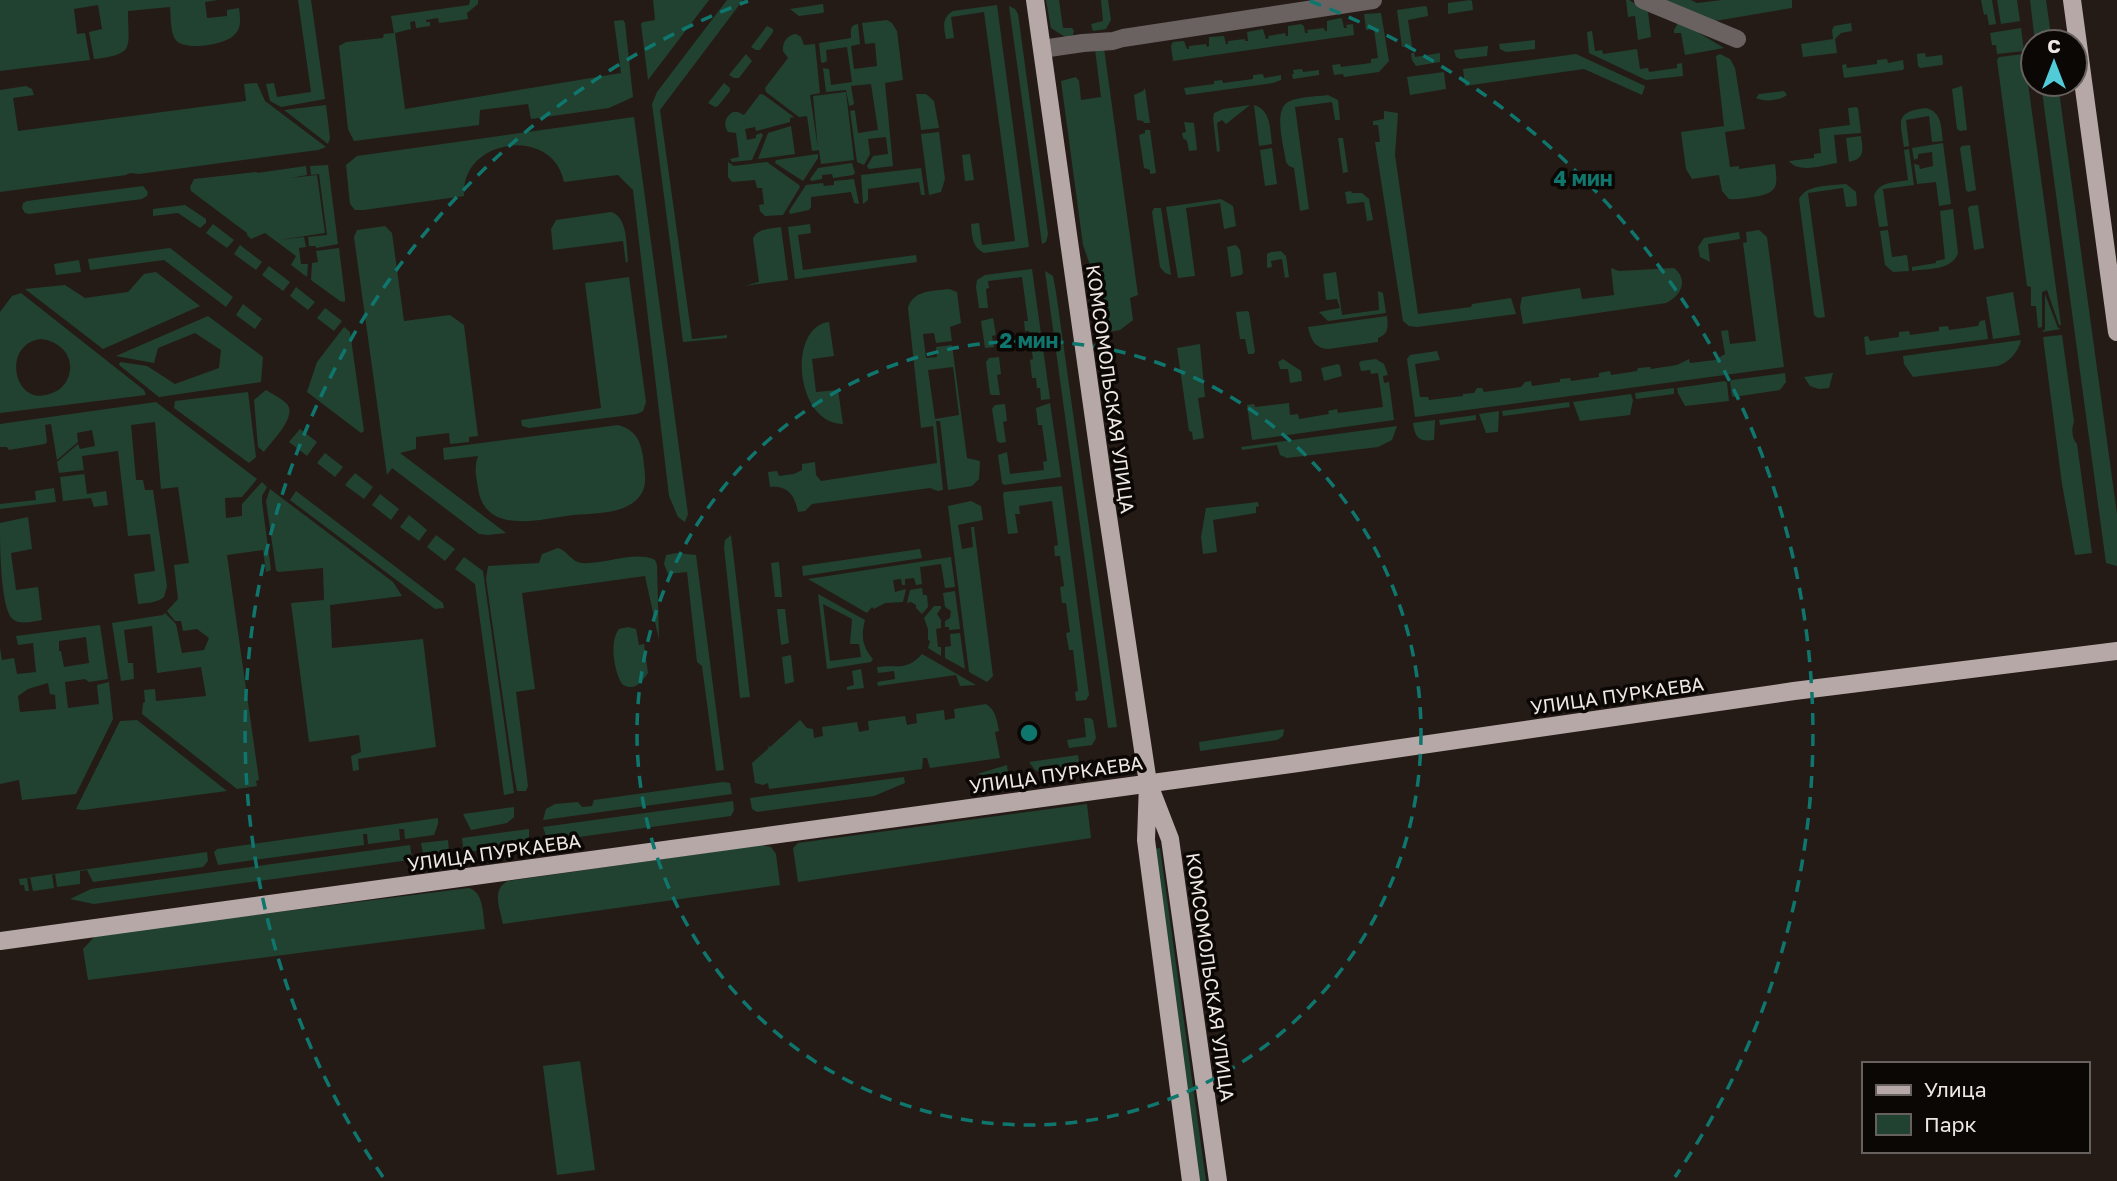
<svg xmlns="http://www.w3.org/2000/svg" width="2117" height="1181" viewBox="0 0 2117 1181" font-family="'Golos Text',sans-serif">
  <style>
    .green { fill: #214230; fill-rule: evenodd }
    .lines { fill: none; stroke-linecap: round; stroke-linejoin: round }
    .minor { stroke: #696261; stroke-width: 18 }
    .major { stroke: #b6a8a7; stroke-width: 18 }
    .ring { fill: none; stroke: #0f766e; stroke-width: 3.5; stroke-dasharray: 12 9 }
    .labels { text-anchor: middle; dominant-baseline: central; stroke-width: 7; stroke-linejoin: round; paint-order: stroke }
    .street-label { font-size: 19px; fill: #eee7e3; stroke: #0b0705 }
    .centre { fill: #0f766e; stroke: #0b0705; stroke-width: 3.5 }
    .ring-label { font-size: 21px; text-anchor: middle; font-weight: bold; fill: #0f766e; stroke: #0b0705; stroke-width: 7; stroke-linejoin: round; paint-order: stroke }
  </style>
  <rect width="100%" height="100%" fill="#251b16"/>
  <path class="green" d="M0,0H218L205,2L207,18L227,16V10L239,8C240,17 242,27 235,34C227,45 183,52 175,39C170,31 171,17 170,7L128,11C128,48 136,54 94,59L89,32L102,29L98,5L74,9L77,34L85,33L90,60L0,71Z
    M298,0H311L325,99L281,107L270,101L266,84L274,83L277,97L311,92Z
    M470,0H478V4L467,13L468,19L439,23L438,18L426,20V22H430V26L416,28L415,21L410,22L411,29L395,33L405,109L621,73L614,21L623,20L625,23L633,97L609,108L531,119L528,104L480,110L479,125L354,141L348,129L339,46L346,42L383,38L384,34L394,33L391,16L469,5Z
    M653,0H709L648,80L641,24L643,22L655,20Z
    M727,0H743L660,110L692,339L727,335V338L683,342L652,104L657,92Z
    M1046,0H1059L1063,28H1072L1074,31L1073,35L1065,37L1051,28Z
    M1101,0H1108L1111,20L1106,29L1093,31L1091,24L1103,21Z
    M1470,0L1472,1L1473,10L1448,14V3Z
    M1626,0H1629L1648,12L1651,37L1638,40L1635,16L1628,17Z
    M1664,0H1691L1697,3L1722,0H1792V8L1709,22Z
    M1981,0H1992L1996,24L1989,25L1987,14L1984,15Z
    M1997,0H2017L2020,21L2001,24Z
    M2030,0H2046L2052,42H2035Z
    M823,4L824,12L822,13L799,16L790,9Z
    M997,5L1029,247L984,253C972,247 972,236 971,224L979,223L982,245L1015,241L984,12L951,17L954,38L946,39C944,28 941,18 953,11Z
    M1009,6L1015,9L1018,14L1048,234L1046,242L1042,244Z
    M1425,6L1427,7L1428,16L1408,20L1412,46L1402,47L1397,10Z
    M1381,13L1389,61L1379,72L1344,77L1343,74L1334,75L1332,65L1340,64L1341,67L1371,63V59L1378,58L1374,29L1366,30L1364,14Z
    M1340,18L1342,19L1344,28H1347L1346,25L1353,24L1354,35L1173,61L1171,46L1173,42L1184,41L1187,49H1189V46L1206,44L1207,47L1209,46V37L1224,36L1226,44H1228V41L1245,39V41H1248L1247,32L1263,29L1266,39L1269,38L1268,36L1285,33L1286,36H1288V26L1301,24L1304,26L1305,33H1308L1307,30L1324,28L1325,31H1327V21Z
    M887,20L892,23L897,31L903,80L885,83L893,166L869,169L867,166L873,156L888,154L886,137L868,139L870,154L864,165L857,162L850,111L853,110L855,111L858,133L878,130L871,84L851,86L854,104L850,106L849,105L846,90L826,92L823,68L829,69L831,85L852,82L847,47L826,50L827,61L823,63L821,62L819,43L851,38C851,32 849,25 858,24L860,44L851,46L854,69L877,66L875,43L865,44L862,23Z
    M1679,21L1724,48L1685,55L1681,33H1674V30Z
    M1851,23L1852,31L1841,33L1835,39L1837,53L1803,57L1801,44L1833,39L1832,30L1834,26Z
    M767,26L773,29V32L760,50H756L751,47Z
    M2021,28L2024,51L1997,54L1996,45H1992L1990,33Z
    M1592,31L1595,51L1602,50L1603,54L1637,49L1640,69L1648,68L1649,72L1677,68V64L1682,63L1683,76L1646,80L1589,53L1587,32Z
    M796,34L801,37L804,45L815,44L820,93L810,95L818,149L813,96L846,92L854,160L821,164L819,150L812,151L807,116L799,117L766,92L765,88L788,58L783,51C782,43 787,35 796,34Z
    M1535,40V49L1506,52L1500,49L1499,44Z
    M1488,46L1487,56L1460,59L1456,57L1454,50Z
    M1104,48L1138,295L1130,298L1133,320L1120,330L1110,332L1106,311L1083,245L1061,81L1076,77L1079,81L1081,100L1101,97L1095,49Z
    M1411,53H1414L1415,57L1440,53V62L1416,66L1412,60Z
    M1925,53L1926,57L1942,55L1943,63L1942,65L1920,68L1918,66L1917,54Z
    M746,54L752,61L739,78H734L729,75Z
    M1576,54L1645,86L1642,95L1584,69L1465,86L1463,69Z
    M1720,54L1730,59L1735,68L1745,129L1725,132L1730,167L1739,166V169L1775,164C1778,187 1778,193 1753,197C1745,198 1737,200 1729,199L1722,191L1719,175L1692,179L1686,169L1681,132L1724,126L1716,56Z
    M2024,54L2061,325H2059L2047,290L2042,292V327L2038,328L2036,306H2031V287L2027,286L1997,60L1999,57Z
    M1887,59L1888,63L1903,60L1904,68L1903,70L1844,78L1842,65L1846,64L1847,68L1877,64V60Z
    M1302,69L1303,72L1319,70V75L1293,79L1292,74H1294L1293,70Z
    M1444,72L1446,89L1410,95L1407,77Z
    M1263,74L1264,78L1281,75V80L1273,83L1186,95L1184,88L1214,84V81L1222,80L1223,83L1253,79V75Z
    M257,83L265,101L326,147L318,150L139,174L130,173L126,175L0,192V90L26,86L32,89L34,95L13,98L18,131L246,101L244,84Z
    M724,83L730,88V91L718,106L715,107L708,103Z
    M2041,84H2058L2117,514V566L2106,563Z
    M1962,86L1967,130L1960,131L1957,129L1952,89Z
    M1145,88L1150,123H1144L1143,121L1137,120L1134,95L1143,91Z
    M1784,91L1787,95C1779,101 1765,102 1756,98L1759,94Z
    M760,94L764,95L794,117L790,118V122L756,131L755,127L745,129L747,140L756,138V135L761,133L763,135L752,160L732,162L730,159L739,157L736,133L728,132C723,124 725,117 733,112H738L744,115Z
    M916,94H926L934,101L939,128L921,130Z
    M1328,95L1338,100L1340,120H1335L1332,102L1295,107L1309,209L1300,211L1294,168L1289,166L1286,162C1284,147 1273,110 1288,102C1299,96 1316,97 1328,95Z
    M326,105L330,138L328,144L284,110Z
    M1250,105L1226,124L1222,120L1217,123L1220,151L1217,152L1213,118L1214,113L1223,109Z
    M1254,105C1271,110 1270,129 1272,144L1259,146Z
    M1856,107L1858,108L1861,133L1834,135L1837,163C1823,165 1799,174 1789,161L1814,158V154L1821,153L1819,129L1850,125L1848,108Z
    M1926,108C1942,112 1941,127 1943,141L1932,142L1929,116L1906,120L1909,146L1904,147C1900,120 1895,112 1926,108Z
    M1384,111L1398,113L1395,155L1418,314L1471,307L1472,304L1511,298L1516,314L1417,327L1409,326L1403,321L1375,142H1380L1378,125H1373V121L1384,119Z
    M634,117L688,514L685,522L678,517L669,496L633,190L618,175L564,182C553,125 460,138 464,196L364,210H355L350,204L346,165L357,156Z
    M1184,122L1194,123L1197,150L1189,151L1187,141L1183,138L1182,133L1186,132Z
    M791,126L795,154L758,159L768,133Z
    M1145,130H1150L1156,173L1150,174V170L1144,168L1139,135L1145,133Z
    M939,132L945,179L941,192L929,195L921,134Z
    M1861,136C1863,150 1865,159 1849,162L1846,138Z
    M1338,138H1343L1348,172L1343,173Z
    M1943,143L1951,204L1939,206L1936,182L1917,184L1914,164L1919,165L1920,169L1933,166L1932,152L1918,154V158L1914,160L1912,148Z
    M1970,145L1976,190L1968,192L1966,190L1960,148L1962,146Z
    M1272,148L1277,184L1265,186L1260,150Z
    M1909,149L1914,185L1883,189L1888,226L1879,227L1874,196C1879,181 1894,183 1908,180L1904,150Z
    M818,154V158L803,181L775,163L776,160Z
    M970,154L974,180L965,181L962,155Z
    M728,162L734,166L767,162L799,185L800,187L783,215L765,216L760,211L759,205L764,204L762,188H757L755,180L732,182L728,177Z
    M852,163L855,173L853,175L833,178L832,174L822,175V179L811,181L810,179L818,168Z
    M328,165L338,244L316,248V246H309L308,237L327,235L319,174L311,175L310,166Z
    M306,166L307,175L291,178L317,175L325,233L279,240L304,237L306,247L299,248L301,264H308L307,277L291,265L296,256L265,233L251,239L247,235V233L191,191L190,187L194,179L257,172V173Z
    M921,168L925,195H921L919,182L868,189V200L863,204L861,175Z
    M854,179L859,204L854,203L851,192L811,197V207L809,210L790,214L789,211L806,185L823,183L824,186L834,185V181Z
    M1846,184L1856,192L1857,204L1856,206L1846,207L1843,188L1808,193L1825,317L1818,318L1814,315L1799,199C1806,184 1831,186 1846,184Z
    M143,186L148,192L147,196L142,199L29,214L25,213L22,208L23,203L27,201Z
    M1351,191L1352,193H1362L1369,199L1373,220L1367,221L1364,202L1347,204L1345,192Z
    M1221,199L1233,206L1236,226L1224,229L1220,203L1186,208L1195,276L1178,278L1166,207Z
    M185,205L206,219V223L200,228L178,213L153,216V209Z
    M1978,205L1984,248L1974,250L1968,208L1970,206Z
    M1154,208H1161L1171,275L1165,273L1160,267L1152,212Z
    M1953,209L1958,253C1952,271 1928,268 1912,271V267L1936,263V261L1945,259L1940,211Z
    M611,212C628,217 626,245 628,261L626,263L623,241L553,250L551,229L556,220Z
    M213,224L234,240L227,248L206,233Z
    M810,224L811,233L798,235L803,270L916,255L917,262L795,279L788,227Z
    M385,226L392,233L404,321L450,315L464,325L478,436L469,437V442L450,444L449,433L416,437V449L400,453L506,533L488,535L479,534L392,468L387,475L354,237L357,230Z
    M781,227L788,280L744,286L759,282L753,239C757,228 771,229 781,227Z
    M1759,230L1767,237L1784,367L1415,417L1407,359L1410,355L1437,351L1440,360L1415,364L1420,397H1428L1429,400L1463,396V394L1474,393L1477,388H1482L1484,392L1521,387L1525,382L1531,381L1532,386L1560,382V379L1570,378L1571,381L1599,377V373L1610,371L1611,375L1637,371L1638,368L1650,367L1651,369L1677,365L1689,359L1690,363L1715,360L1725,354L1721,331L1728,330L1730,344L1756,341L1743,243L1747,242L1746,232Z
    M1888,230L1892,257L1907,255L1909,271L1893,272L1885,265L1880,231Z
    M1739,232L1740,239L1708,244L1710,262L1700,257L1698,247L1704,238Z
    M240,245L262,262L256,270L234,254Z
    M1236,245L1240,250L1243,273L1241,275L1231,277L1227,247Z
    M170,248L233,297L226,307L164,260L90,270L88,259Z
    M339,248L345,297V302L340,301L311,280L312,263L318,262L316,251Z
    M1281,251L1286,256L1289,277L1285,278L1282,259L1271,261L1272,267L1267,268V254L1271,252Z
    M79,260L81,272L56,275L54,264Z
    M269,266L290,282L283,291L262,275Z
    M1611,268L1619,271L1674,268C1689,280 1681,296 1666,303L1523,324L1520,307L1522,297L1580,288L1582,299L1614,295Z
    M1032,269L1050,399L1041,400L1040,388H1037L1036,378H1032L1030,360L1033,359L1029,331H1025L1024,321H1028L1022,277L988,281L989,288L986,289L988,308H979L976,287L977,280L985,275Z
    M1045,271L1053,276L1056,292L1117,727L1108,728Z
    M156,272L200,306L103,349L25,289L65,285L85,298L128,292L144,274Z
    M1336,272L1342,315L1379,310L1378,291L1383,293L1386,313L1328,321L1319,312L1340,308L1337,299L1326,300L1323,274Z
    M629,277L646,402L643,411L637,414L529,428L522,426L521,420L601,408L585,283Z
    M296,287L315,302L308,310L290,296Z
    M949,289L957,292L961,323L950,327L952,341L936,343L934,333L923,334L926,358L937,357L936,347L952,345L967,458L980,461L979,479L972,486L948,490L940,421H936L943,490L938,491L930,488L812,504L805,511L798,512C795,496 788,485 770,487L768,472L777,471L779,476L794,474L802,470V464L815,462L816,475L821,481L937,463L933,426L921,428L908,308C913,290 933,291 949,289ZM953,367L959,415L935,419L928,370Z
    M2013,292L2020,335L1993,339L1986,297Z
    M21,293L144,390L146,395L0,413V312L12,296ZM41,339C61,341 76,358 68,378C65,385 59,391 52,393C14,410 0,344 41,339Z
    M2045,294L2058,328L2061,329L2042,332L2045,329Z
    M243,304L262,319L255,329L236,315Z
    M325,308L342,321L334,331L317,318Z
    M1247,311L1249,312L1255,352L1253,354H1248L1245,339H1240L1236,312Z
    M208,316L263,357L261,382L159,397L119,365L120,362L147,366L175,384L219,368L221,350L195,333L158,348L154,363L116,356Z
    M1387,316C1388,327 1389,334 1378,338V342L1328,349C1314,348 1311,339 1308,327Z
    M993,318L996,335L992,336L994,347L985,348L981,321Z
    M1985,320L1988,339L1866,355L1864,337L1868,336L1870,341L1899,337V332L1909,331L1910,335L1939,331V327L1948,326L1949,330L1978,326L1980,321Z
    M829,322L834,356L812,359L816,392L838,390L843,424C795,424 787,327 829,322Z
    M344,327L350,332L364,431L361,433L307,392L317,362Z
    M2062,335L2074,422C2071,430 2072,438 2077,444L2092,553L2075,555L2062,484L2043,337Z
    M2021,340C2018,353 2010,361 1998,366L1913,377L1904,364L1903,356Z
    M1200,344L1205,397L1198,398L1204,438L1193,440L1192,432L1189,431L1177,348Z
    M999,357L1001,374L997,375L1000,395H992L990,394L986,362L989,358Z
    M1283,359L1301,371L1302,381L1290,383L1288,369H1280L1278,362Z
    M1376,359L1384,364L1388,375L1383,376L1384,383L1389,382L1394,420L1252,440L1247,405L1254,404L1255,407L1289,403L1290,415L1298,414L1299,419L1329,414L1328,411L1337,409L1338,413L1383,407L1378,373L1371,374L1370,370L1361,371L1359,363L1361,361Z
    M1338,364L1340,366L1342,376L1324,381L1321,368Z
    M1785,373L1786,382L1780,390L1734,397L1732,396L1730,382L1732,380Z
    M1833,373L1829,388L1819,389L1810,386L1804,377Z
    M1725,381L1727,383L1729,401L1685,406L1678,393L1677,388Z
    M1674,388V394L1636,399L1635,393Z
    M266,390C272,394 281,398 286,403C299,415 272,441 264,452L258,447L254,400Z
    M248,392L256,457L249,463L174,408L175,401Z
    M1631,394L1633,400L1630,415L1580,421L1573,402Z
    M156,402L257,479L242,497L225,498L226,518L242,516V504L262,482L267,487L262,496V502L271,570L266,572L263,550L227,555L259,780L256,781L257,786L237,789L142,714L143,703L145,702L144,690L155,689L156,701L206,696L201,667L157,673L152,626L124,630L128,663H133L134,679L121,681L112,623L163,615L165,613L176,624L182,653L204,650L209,638L197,629L183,631L181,621H175L167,611L178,599L174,565L189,563L178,487L161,489L155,422L131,425L136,480H143L145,490H153L167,586L164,597C157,603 146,603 138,604L134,574L155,571L150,534L128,536L118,451L82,456L87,494L106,491L108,505L94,507L91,498L63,501L60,477L84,474V470L59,473L57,462L78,444L80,449L95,446L92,430L77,433L78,442L57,460L51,424L45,425L47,442L45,444L9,450L7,447H0V424Z
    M1569,402L1570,407L1503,416L1502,411Z
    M1050,403L1061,477L1004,485L1002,483L998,455L1007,452L1010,474L1044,470L1043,462L1047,461L1042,425H1038L1036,408Z
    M1005,404L1007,421L1003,422L1006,442L1000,443L997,441L992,409L995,405Z
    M1499,411L1498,432L1486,433L1479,414Z
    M1476,415V420L1440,425L1439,420Z
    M1435,420L1434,440C1419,442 1415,438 1413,423Z
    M618,425C635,430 640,439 643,456C644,470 649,486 639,497C624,515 594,513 573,515C540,519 485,536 478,488C476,477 474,467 478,456L444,460L443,448Z
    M1397,426L1392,440L1378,447L1287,458L1280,455L1277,445L1242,450L1241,447Z
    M300,429L317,442L307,456L289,442Z
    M325,453L343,467L335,477L317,463Z
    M355,473L373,487L364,499L345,485Z
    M1062,486L1089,695L1086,700L1076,701L1075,692L1078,691L1073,650H1069L1066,633L1070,632L1066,603H1062L1060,587L1064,586L1060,556H1055L1054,546L1058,545L1052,501L1019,506L1020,514H1015L1018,533L1008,534L1003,495L1004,492Z
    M54,488L56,502L0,509V504L36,500L35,491Z
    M270,489L393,582L402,596L330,605L332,648L423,639L436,747L358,759L359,770L353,771L351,756L361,752L359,735L309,742L291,603L324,600L323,568L278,572L276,570L266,501Z
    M296,491L443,603L444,608L435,609L290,500Z
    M380,494L399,509L391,520L372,505Z
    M971,501L981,506L983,520L958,525L962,549L973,547L971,527H974L993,676L987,682L969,672L948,506Z
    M1258,502L1259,506L1256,507V513L1213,520L1217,552L1203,554L1201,537L1206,508Z
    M409,515L427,530L419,541L400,527Z
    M28,517L32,549L11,553L16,590L38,587L42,620C34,621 22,625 14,620C0,612 0,541 0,523Z
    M436,535L455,549L445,561L427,547Z
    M731,535L750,697L740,698L724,547L725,540Z
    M558,548C568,551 571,562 582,563C604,565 636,550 655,560L657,565L659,640L645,576L522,593L535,689L516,692L528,786L526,791H517L513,769L486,579L488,566L539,563L542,554Z
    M920,549L922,558L803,576L802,566Z
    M677,553L696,555L724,770L716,771L702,666L697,662L687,572L668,574L664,564L666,555Z
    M464,557L483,571L514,793L504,795L475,584L455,569Z
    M951,557L955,587L945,588L941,564L920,567L922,584L916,585L914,578L905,579V585H902L901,579L893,580L895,592L906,589L903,602L885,603L874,609L872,607L867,613L808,579Z
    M779,562L782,597H775L771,563Z
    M922,588L923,595H927L928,607L922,614L916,608V605L911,602L907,603L910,590Z
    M955,591L960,629L949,630V627H945V621L950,618L951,611L945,607L943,593Z
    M818,594L865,620C861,635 862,647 873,659L871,662L827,669ZM823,604L852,619L850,644H859L861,657L830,661Z
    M934,606H941V608L937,614L941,620V628L936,629L938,647H941V656L928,648L930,641L928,640V629L924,618Z
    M777,609H785L789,643L781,645Z
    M100,625L108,679L89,682L85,679L65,682L68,708L99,704L97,685L109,682L113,719L76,794L22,800L19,780L0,784V648L2,660L14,658L17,674L36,672L33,643L18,645L16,636ZM86,637L89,663L64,667L61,651H59V641ZM48,683L50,694L55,695L56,709L20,712L18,696L28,689Z
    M628,627L636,629L639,645L644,644L648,673C641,683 634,692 622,684C614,671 609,642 619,629Z
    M960,633L965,669L945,658V647L951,646L950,634Z
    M922,654L976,685L960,686L956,675L878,686L877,682L895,679L894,671L878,673L877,667C897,664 906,672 922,654Z
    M791,655L794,682L785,684L782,657Z
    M861,669L864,688L847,690V687L854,685L852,671Z
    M986,704C996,710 997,721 999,731L995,732L1000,758L930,768L927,758H923L922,769L769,789L768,783L763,785L755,783L752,763L769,748L767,745L770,747L800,720L807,728L813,729L814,738L823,736L822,727L857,722L859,732L869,730L868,721L905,716L907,725L917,723L916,714L944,710L945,720L955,718L954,709Z
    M1084,718H1090L1093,720L1096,738L1092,745L1069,748L1067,740L1086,737Z
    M137,720L227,791L83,810L76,809L120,721Z
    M1284,729L1283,736L1277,740L1200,751L1199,742Z
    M1078,755L1079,762L1085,768L1041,773L1035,770L1029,762Z
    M1007,765L1008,773L1003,779L977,774Z
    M904,777L905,783L874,796L757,812L752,809L750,798Z
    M723,782L730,783L732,794L543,820L546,809L555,804L578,802L582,807L592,806L594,800Z
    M733,801L734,810L731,816L550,841L546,836L543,827Z
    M1087,804L1091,838L798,882L793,848L798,843Z
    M514,807V817L507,823L471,830L463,814Z
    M438,818V824L434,835L405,839L404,829H399L400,840L368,844L367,834H363L364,845L218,865L214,852L217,849Z
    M529,829V838L527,844L468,852L463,847L462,838Z
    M448,840L449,850L447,855L424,858L421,843Z
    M410,845L412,859L409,860L94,904L70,899L91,889Z
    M762,845L771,847L776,854L780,885L503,924C500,909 491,889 508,881Z
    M1160,848L1206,1181H1199L1153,849Z
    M207,852L208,861L203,867L93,882L87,870L80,871V884L57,887L55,874L52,875L54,888L33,891L30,877L27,878L29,891H25L24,885H20L19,879Z
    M469,888C484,892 483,916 485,929L88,980L83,949L96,935Z
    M580,1061L595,1170L557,1175L543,1066Z"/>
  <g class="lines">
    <path class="minor" d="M1643,0L1737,39
      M1042,49L1083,43L1113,41L1123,38L1373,0"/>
    <path class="major" d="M1035,0L1104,490L1148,783L1146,840L1191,1181
      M2072,0L2117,332
      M1151,790L1170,839L1218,1181
      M0,941L1298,763L1794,691L2117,651"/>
  </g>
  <g class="ring">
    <circle cx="1029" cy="733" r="392"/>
    <path d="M383 1177A784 784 0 0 1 748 1M1310 1A784 784 0 0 1 1675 1177"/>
  </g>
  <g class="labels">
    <g class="street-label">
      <text transform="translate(1111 389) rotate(82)">КОМСОМОЛЬСКАЯ УЛИЦА</text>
      <text transform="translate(1617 695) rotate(-8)">УЛИЦА ПУРКАЕВА</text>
      <text transform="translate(1056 774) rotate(-8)">УЛИЦА ПУРКАЕВА</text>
      <text transform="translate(494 852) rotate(-8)">УЛИЦА ПУРКАЕВА</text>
      <text transform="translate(1211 977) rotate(82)">КОМСОМОЛЬСКАЯ УЛИЦА</text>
    </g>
  </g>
  <circle cx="1029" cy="733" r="10" class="centre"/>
  <g class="ring-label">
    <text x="1583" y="186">4 мин</text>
    <text x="1029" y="348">2 мин</text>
  </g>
  <rect x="1862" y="1062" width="228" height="91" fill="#0b0705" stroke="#66615e" stroke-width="2"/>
  <rect x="1876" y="1085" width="35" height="10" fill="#b6a8a7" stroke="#66615e" stroke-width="2"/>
  <text x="1924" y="1097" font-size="21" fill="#eee7e3">Улица</text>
  <rect x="1876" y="1114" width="35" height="21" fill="#214230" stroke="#66615e" stroke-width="2"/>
  <text x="1924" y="1132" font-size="21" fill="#eee7e3">Парк</text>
  <g transform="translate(2054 63)"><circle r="33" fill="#0b0705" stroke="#66615e" stroke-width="2"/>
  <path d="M0-5L12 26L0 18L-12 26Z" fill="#52cbd8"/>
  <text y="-10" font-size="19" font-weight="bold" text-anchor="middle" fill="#eee7e3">С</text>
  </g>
</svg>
